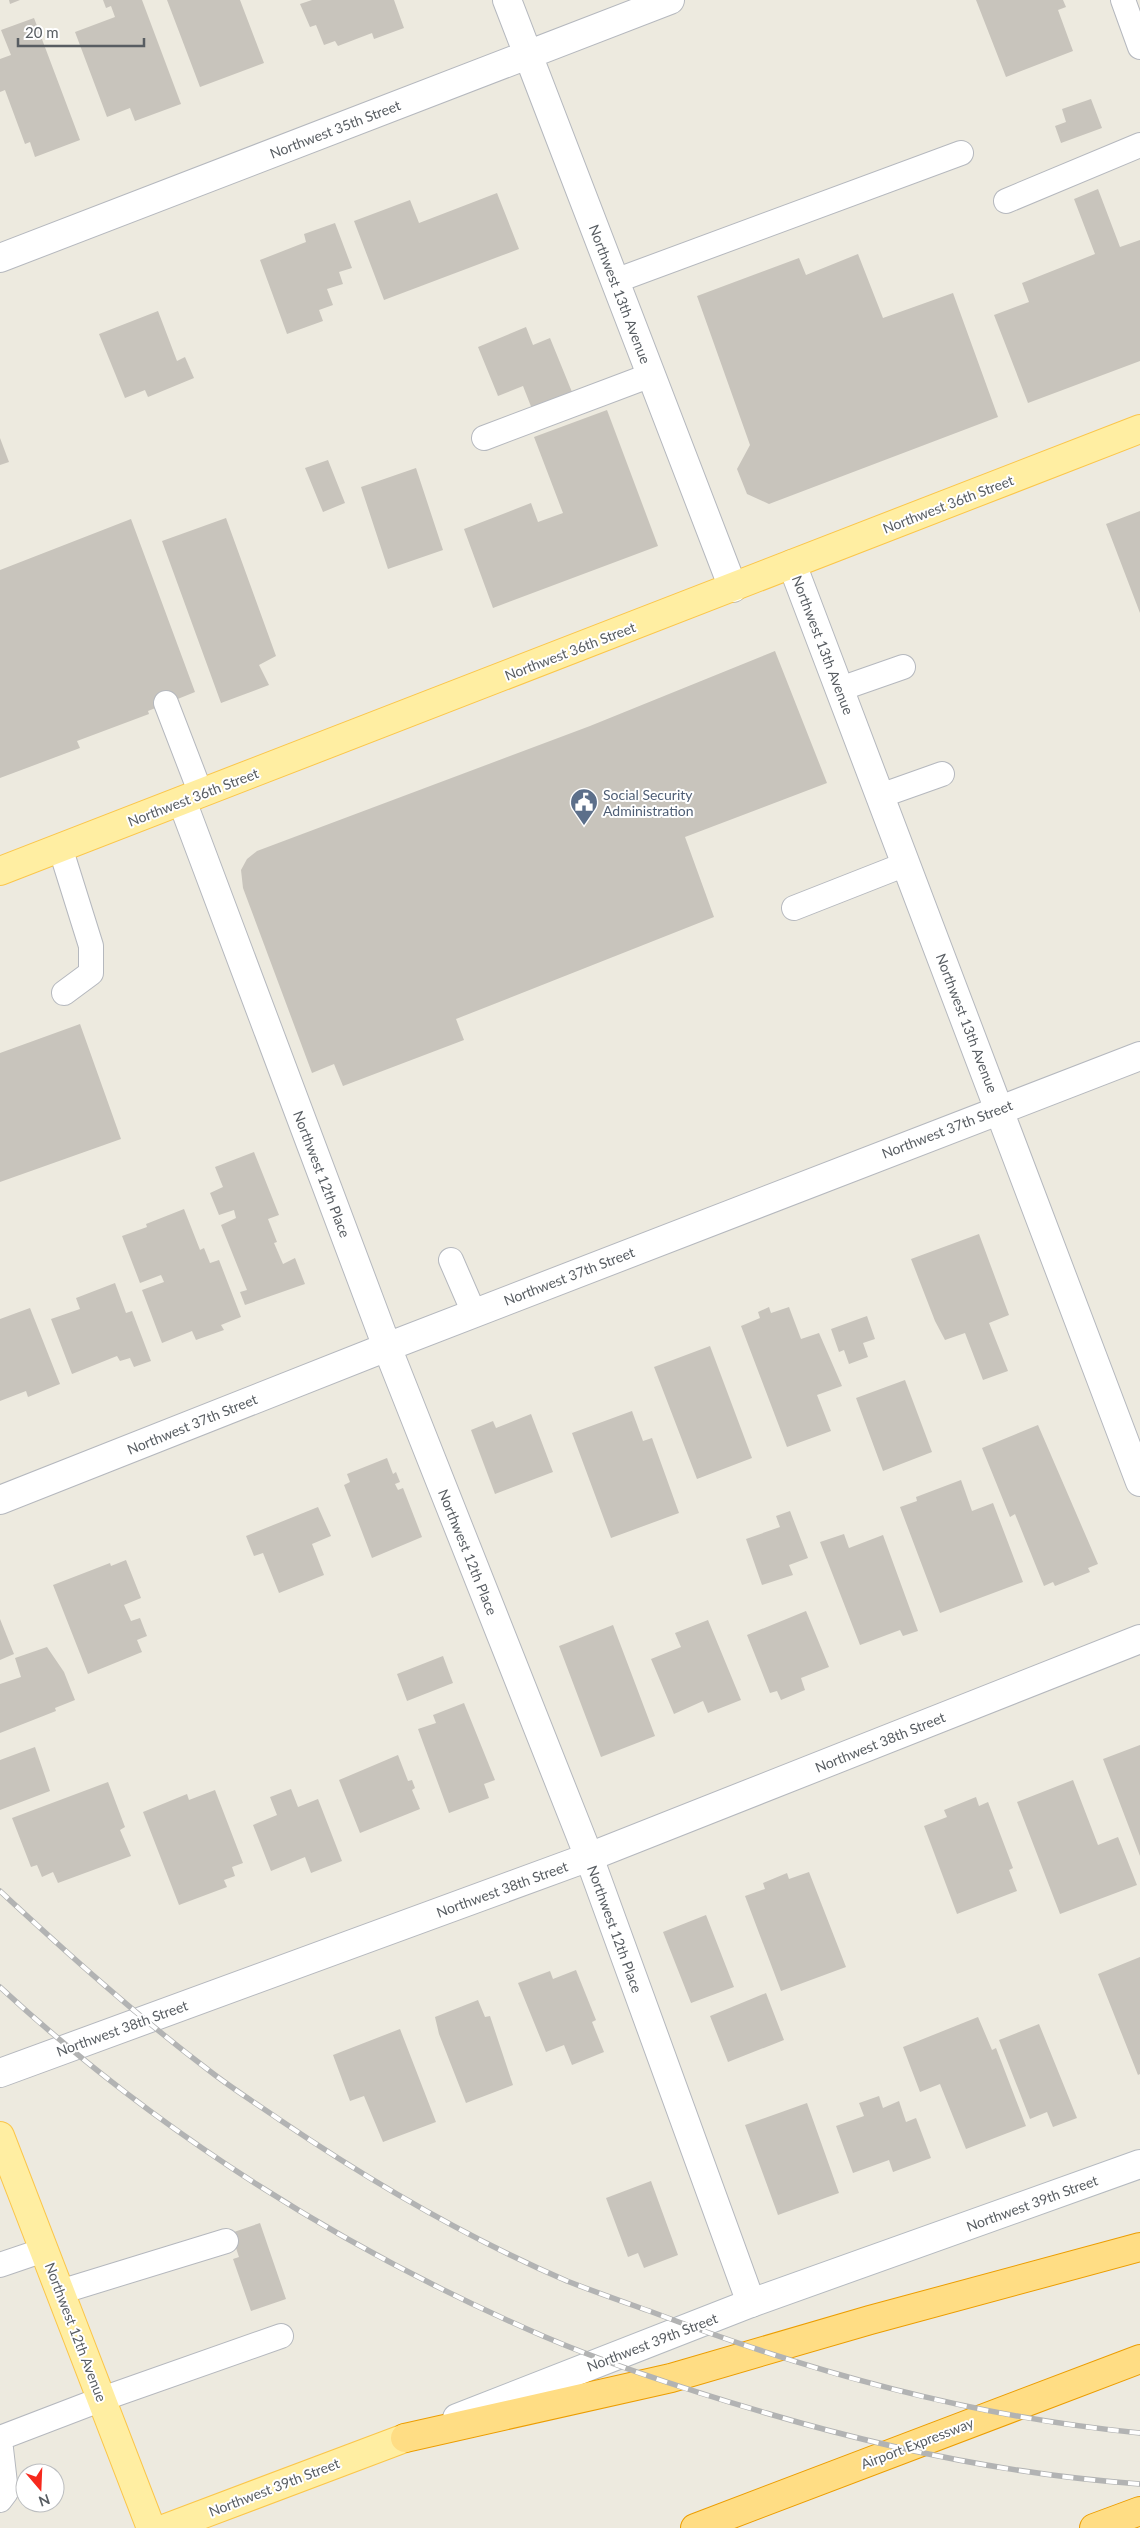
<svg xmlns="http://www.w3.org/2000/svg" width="1140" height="2528" viewBox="0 0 1140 2528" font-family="Lato,sans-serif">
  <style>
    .building { fill: #c8c4bc }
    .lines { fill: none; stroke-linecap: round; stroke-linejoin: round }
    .service-casing { stroke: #b5b8be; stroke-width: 26 }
    .minor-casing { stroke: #b5b8be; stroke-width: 30 }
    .secondary-casing { stroke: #b5bac0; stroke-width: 30 }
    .primary-casing { stroke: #fbc64a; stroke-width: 30 }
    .motorway-casing { stroke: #ec9d00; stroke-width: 30 }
    .service { stroke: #fff; stroke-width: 24 }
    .minor { stroke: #fff; stroke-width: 28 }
    .secondary { stroke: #fff; stroke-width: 28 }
    .primary { stroke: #ffeea2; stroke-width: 28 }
    .motorway { stroke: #ffdd84; stroke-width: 28 }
    .rail-casing { stroke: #b2b3b3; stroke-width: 5.5 }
    .rail { stroke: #fff; stroke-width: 4; stroke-dasharray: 11; stroke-linecap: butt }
    .labels { text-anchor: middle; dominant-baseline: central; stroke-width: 4; stroke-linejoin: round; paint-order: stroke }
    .street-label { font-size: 14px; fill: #585d62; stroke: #fff }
    .service-label { font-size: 14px; fill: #4e5e75; stroke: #fff; text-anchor: start }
  </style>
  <rect width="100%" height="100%" fill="#edeadf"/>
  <path class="building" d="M9,0H20L10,4Z
    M103,0H142L181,104L135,121L130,108L107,117L75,32L115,17L111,6L106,8Z
    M167,0H240L264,63L200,87Z
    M312,0H394L404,28L374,39L372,33L338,46L335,41L324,45L316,25L310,27L300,4Z
    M976,0H1063L1066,7L1058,10L1073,51L1006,77Z
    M34,18L80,140L35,157L30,142L25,144L5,90L0,92V59L11,55L1,30Z
    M1091,99L1102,128L1061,143L1055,126L1066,122L1062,109Z
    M1098,189L1120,247L1140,240V361L1028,403L994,315L1029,302L1022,283L1095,254L1074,199Z
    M497,193L519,249L384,300L354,221L410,200L419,223Z
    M335,223L352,268L339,272L343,284L327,289L333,305L319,310L323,321L287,334L260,260L306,242L304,234Z
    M858,254L883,318L953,293L998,417L769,504L747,494L737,469L750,445L697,296L799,258L806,275Z
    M158,311L177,361L185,357L194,378L148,397L145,390L125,398L99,334Z
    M526,327L533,345L550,338L572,392L532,409L523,386L498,396L478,347Z
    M607,410L658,546L493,608L464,529L531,503L538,522L563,513L534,437Z
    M0,438L9,462L0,465Z
    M328,460L345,503L323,512L305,468Z
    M416,468L443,550L388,569L361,487Z
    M1140,511V613L1106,524Z
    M226,518L276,656L259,665L269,685L221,703L162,541Z
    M131,519L195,692L148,711L149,714L77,741L80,748L0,778V570Z
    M775,651L827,783L685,837L714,917L456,1019L464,1040L343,1086L334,1064L312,1073L243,888L241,870L247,859L257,851L590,726Z
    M80,1024L121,1139L0,1182V1053Z
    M254,1152L279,1215L268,1219L277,1242L274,1243L283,1264L295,1258L305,1284L245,1305L240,1292L247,1290L221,1225L236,1218L234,1210L219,1215L210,1193L223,1187L215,1167Z
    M184,1209L200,1250L204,1248L210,1263L219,1260L241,1317L221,1325L224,1330L196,1340L192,1331L162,1343L142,1290L164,1282L161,1275L140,1283L122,1236L147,1227L146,1224Z
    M979,1234L1009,1315L989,1323L1008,1371L983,1380L965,1333L945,1340L935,1321L911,1259Z
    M115,1283L126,1313L132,1311L151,1361L134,1367L130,1358L120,1361L117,1356L72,1374L51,1319L80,1309L76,1298Z
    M769,1307L771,1313L789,1307L801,1339L819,1333L842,1386L817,1395L831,1431L787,1447L741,1326L760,1318L758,1312Z
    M30,1308L60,1384L28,1397L26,1391L0,1401V1319Z
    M867,1316L875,1339L863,1343L868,1357L849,1364L844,1350L839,1352L831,1329Z
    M710,1346L752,1458L697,1479L654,1367Z
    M905,1380L932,1452L883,1471L856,1398Z
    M632,1411L643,1441L652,1438L679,1513L611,1538L572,1433Z
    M531,1414L553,1472L495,1494L471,1430L493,1421L496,1428Z
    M1038,1425L1098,1564L1088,1568L1090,1572L1055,1586L1053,1582L1044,1586L1015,1514L1010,1517L982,1448Z
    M387,1458L393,1474L396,1472L400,1482L395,1484L398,1490L403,1488L422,1537L372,1558L344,1485L350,1482L347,1474Z
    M961,1480L972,1511L993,1503L1023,1582L940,1613L900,1507L917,1501L916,1497Z
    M318,1507L331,1536L312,1544L324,1575L279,1593L263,1553L254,1556L246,1536Z
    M790,1511L808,1558L789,1565L793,1575L762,1585L746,1539L780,1527L776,1516Z
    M844,1534L849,1548L883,1535L918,1631L903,1636L900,1630L860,1645L820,1542Z
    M126,1560L141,1598L124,1605L131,1621L140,1618L147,1636L137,1640L142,1652L88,1674L53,1585L110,1563L111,1566Z
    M806,1611L829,1667L801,1678L805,1690L781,1700L777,1691L770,1693L747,1635Z
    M0,1619L14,1654L0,1660Z
    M708,1620L741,1700L708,1713L703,1701L674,1714L651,1659L681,1647L675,1633Z
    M613,1625L655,1736L601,1757L559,1646Z
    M47,1647L64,1672L75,1700L55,1708L56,1711L0,1733V1684L21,1677L15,1658Z
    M443,1656L453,1683L407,1701L397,1674Z
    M464,1703L495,1780L484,1784L489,1798L449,1813L418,1729L436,1723L433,1715Z
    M1140,1745V1856L1103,1759Z
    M35,1747L50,1791L0,1810V1760Z
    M398,1755L408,1781L412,1780L415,1788L412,1790L420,1809L360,1833L339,1780Z
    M1073,1780L1098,1845L1118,1837L1137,1885L1060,1914L1017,1802Z
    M108,1782L125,1827L120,1830L131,1856L58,1883L53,1872L42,1877L37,1865L31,1867L12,1818Z
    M291,1789L298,1807L318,1799L342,1861L311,1873L305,1857L271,1871L253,1825L277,1815L270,1797Z
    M215,1790L243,1863L232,1867L235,1876L224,1880L227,1887L179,1905L143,1812L187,1794L189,1800Z
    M976,1797L979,1806L988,1802L1013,1868L1009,1870L1017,1891L957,1914L924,1826L947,1817L944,1810Z
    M809,1872L846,1967L781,1991L745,1896L765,1889L763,1883L787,1873L789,1879Z
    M706,1915L734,1987L691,2003L663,1932Z
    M1140,1957V2074L1138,2075L1098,1974Z
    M576,1970L596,2020L592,2022L604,2052L572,2065L564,2045L546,2052L518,1983L550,1971L553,1979Z
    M766,1993L784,2040L728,2062L710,2016Z
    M478,2000L485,2017L490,2016L513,2085L466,2103L439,2034L435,2017Z
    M978,2017L992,2050L996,2048L1026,2126L966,2149L940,2084L920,2092L903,2047Z
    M1039,2024L1077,2118L1053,2127L1047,2112L1030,2119L999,2040Z
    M400,2029L436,2122L383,2142L364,2096L350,2101L333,2055Z
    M879,2096L883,2108L899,2101L906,2122L916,2118L931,2158L893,2172L889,2160L853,2173L836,2126L864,2116L859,2103Z
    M807,2103L839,2193L778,2215L745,2125Z
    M651,2181L678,2255L644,2268L638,2253L628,2257L606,2198Z
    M260,2223L286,2299L251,2311L233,2259L239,2257L231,2233Z"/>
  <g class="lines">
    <g class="service-casing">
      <path id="service" d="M1123,0L1140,47
        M1006,201L1140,145
        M615,281L961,153
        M484,438L651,375
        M840,689L903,667
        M166,703L201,794
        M880,796L942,774
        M60,847L91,946V973L64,993
        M794,908L906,864
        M451,1260L474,1313
        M0,2265L44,2250
        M60,2292L226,2241
        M0,2438L102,2399L281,2336
        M0,2440L6,2492L0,2500"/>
    </g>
    <g class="minor-casing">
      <path id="minor" d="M507,0L733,588
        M0,258L670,0
        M792,564L1140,1482
        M182,801L387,1347L589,1857L751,2303
        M0,1500L387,1347L1140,1056
        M0,2073L589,1857L1140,1639"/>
    </g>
    <g class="secondary-casing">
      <path id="secondary" d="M457,2418L751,2303L1140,2164"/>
    </g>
    <g class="primary-casing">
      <path id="primary" d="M0,871L1140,429
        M0,2136L151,2528
        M166,2528L405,2438"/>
    </g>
    <g class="motorway-casing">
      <path id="motorway" d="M405,2438L671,2378L870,2320L1140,2247
        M695,2528L1140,2359
        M1094,2528L1140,2511"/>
    </g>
    <use href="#service" class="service"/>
    <use href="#minor" class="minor"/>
    <use href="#secondary" class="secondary"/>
    <use href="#primary" class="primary"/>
    <use href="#motorway" class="motorway"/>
    <g class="rail-casing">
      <path id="rail" d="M0,1891C68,1954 137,2016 211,2072C233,2089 257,2104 280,2120C370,2181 467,2238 567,2281C595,2292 624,2302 652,2312C810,2372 972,2417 1140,2433
        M0,1987C158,2133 346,2251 543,2336C615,2367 691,2391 766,2413C888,2449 1013,2475 1140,2484"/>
    </g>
    <use href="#rail" class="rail"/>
  </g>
  <defs>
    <g id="civic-pin" transform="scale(1.4375)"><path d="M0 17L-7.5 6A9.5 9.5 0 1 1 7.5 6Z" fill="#5c6f8a" stroke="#fff"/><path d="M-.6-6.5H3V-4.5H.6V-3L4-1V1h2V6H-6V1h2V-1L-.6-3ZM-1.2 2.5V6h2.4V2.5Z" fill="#fff"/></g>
  </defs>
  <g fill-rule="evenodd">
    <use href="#civic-pin" x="584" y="802"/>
  </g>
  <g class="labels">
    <g class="street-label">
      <text transform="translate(335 129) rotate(-21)">Northwest 35th Street</text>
      <text transform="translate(620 294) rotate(69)">Northwest 13th Avenue</text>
      <text transform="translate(948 504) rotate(-21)">Northwest 36th Street</text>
      <text transform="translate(823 645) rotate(69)">Northwest 13th Avenue</text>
      <text transform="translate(570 651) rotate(-21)">Northwest 36th Street</text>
      <text transform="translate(193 797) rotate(-21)">Northwest 36th Street</text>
      <text transform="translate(967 1023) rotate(69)">Northwest 13th Avenue</text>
      <text transform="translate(947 1129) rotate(-21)">Northwest 37th Street</text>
      <text transform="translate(322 1174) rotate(69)">Northwest 12th Place</text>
      <text transform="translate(569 1276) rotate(-21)">Northwest 37th Street</text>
      <text transform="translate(192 1424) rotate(-22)">Northwest 37th Street</text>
      <text transform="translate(468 1552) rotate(68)">Northwest 12th Place</text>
      <text transform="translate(880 1742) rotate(-22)">Northwest 38th Street</text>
      <text transform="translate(502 1889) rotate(-20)">Northwest 38th Street</text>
      <text transform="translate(615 1929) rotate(70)">Northwest 12th Place</text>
      <text transform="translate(122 2028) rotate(-20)">Northwest 38th Street</text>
      <text transform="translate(1032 2203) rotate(-20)">Northwest 39th Street</text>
      <text transform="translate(76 2332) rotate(69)">Northwest 12th Avenue</text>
      <text transform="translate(652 2342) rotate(-21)">Northwest 39th Street</text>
      <text transform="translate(917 2443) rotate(-21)">Airport Expressway</text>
      <text transform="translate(274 2487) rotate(-21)">Northwest 39th Street</text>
    </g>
    <g class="service-label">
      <text x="603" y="794">Social Security<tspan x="603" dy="16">Administration</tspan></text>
    </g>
  </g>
  <g transform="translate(40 2488) rotate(161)"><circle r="24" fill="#ffffff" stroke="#bcbec0"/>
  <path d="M0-4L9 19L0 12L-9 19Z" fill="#f6291d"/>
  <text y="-8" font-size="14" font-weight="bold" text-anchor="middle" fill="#585d62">N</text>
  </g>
  <path d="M18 38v8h126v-8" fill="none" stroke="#585d62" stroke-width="2.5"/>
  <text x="25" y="38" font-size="15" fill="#585d62" stroke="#ffffff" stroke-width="4" paint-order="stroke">20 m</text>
</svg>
